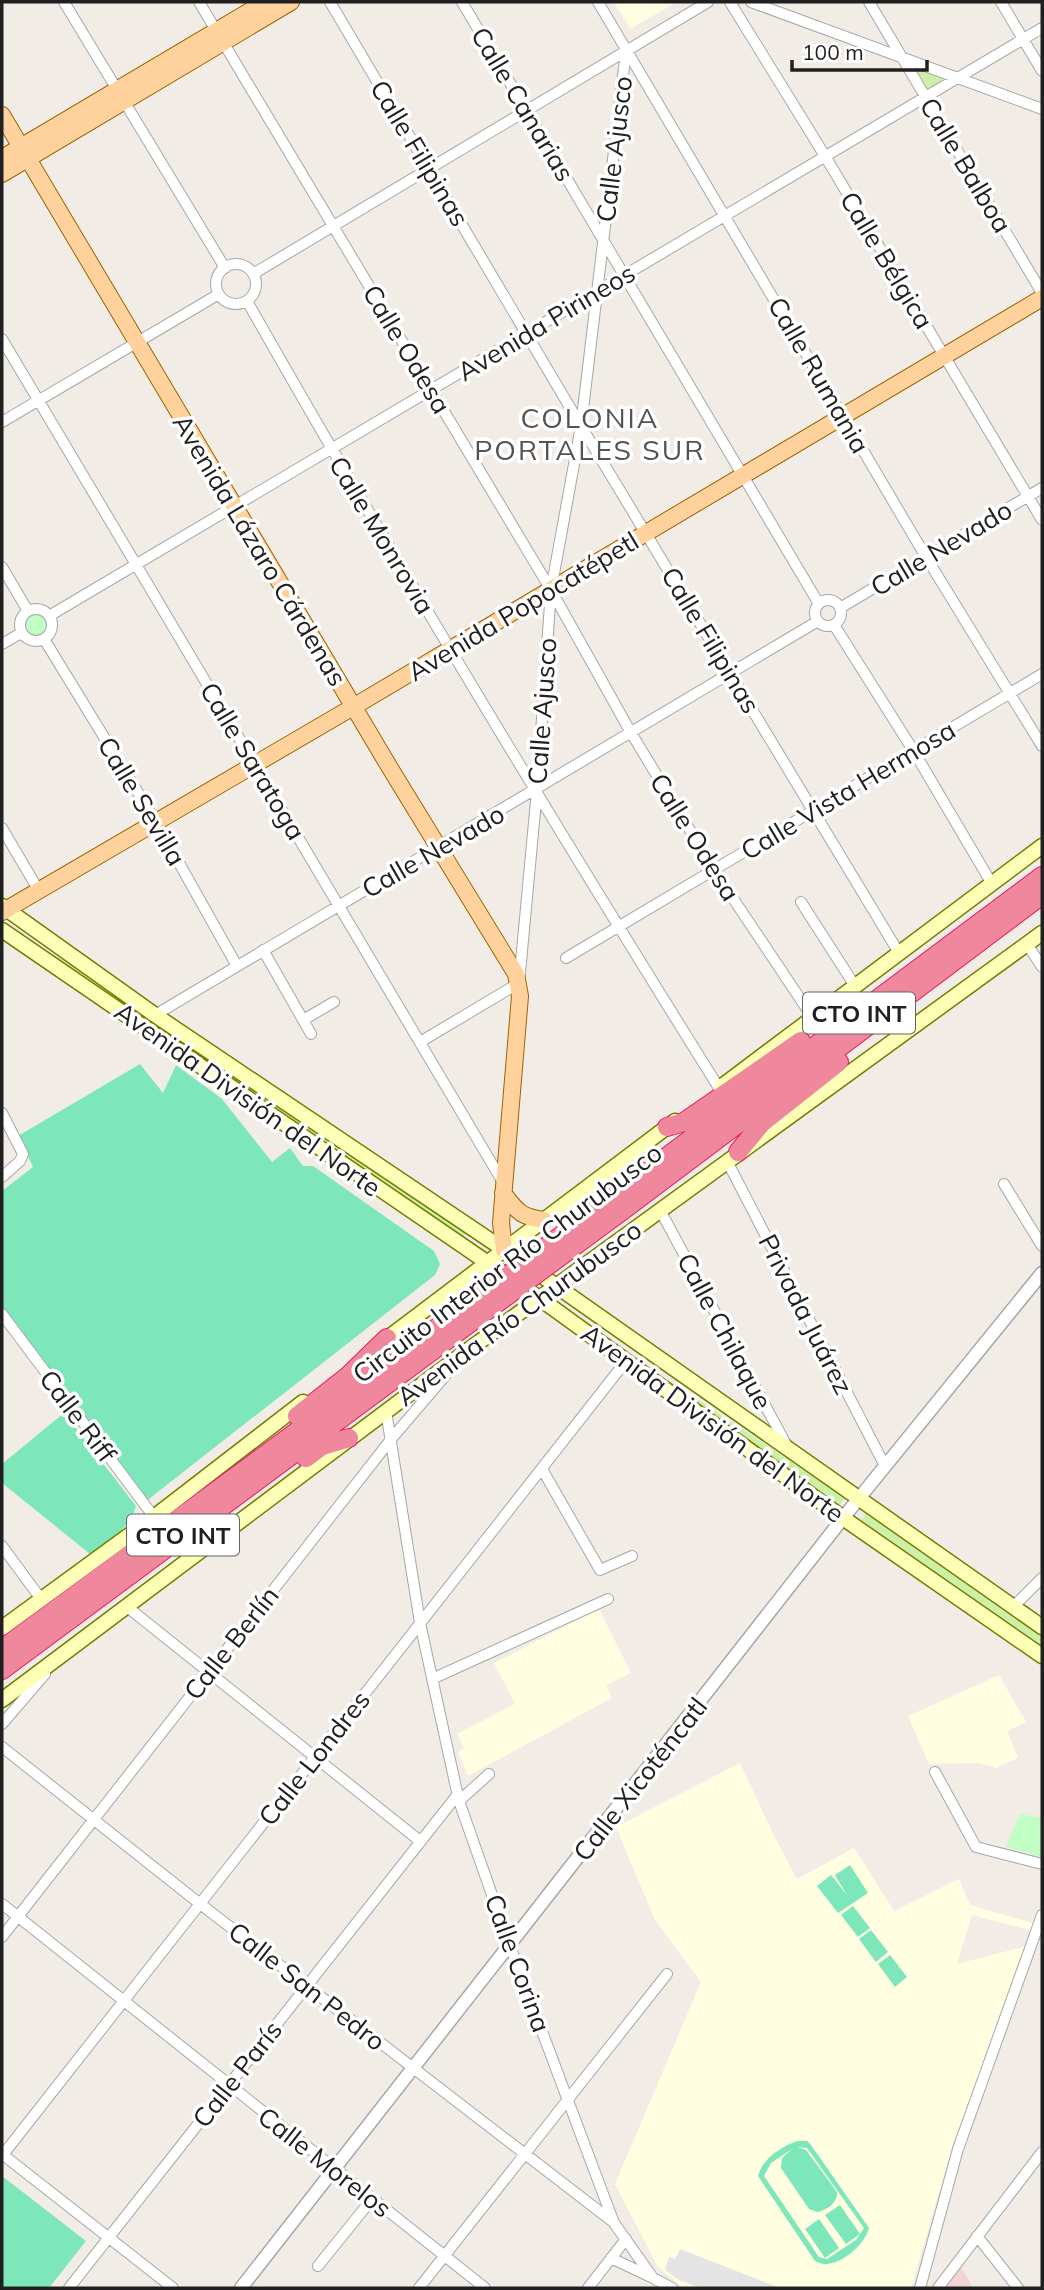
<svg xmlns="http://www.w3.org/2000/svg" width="1044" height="2290" viewBox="0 0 1044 2290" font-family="Mulish,sans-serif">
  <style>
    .commercial { fill: #f3d4d4 }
    .education { fill: #fffee1 }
    .grass { fill: #cdefa8 }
    .park { fill: #c0fec3 }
    .pitch { fill: #7de7bb; fill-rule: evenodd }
    .parking { fill: #e4e4e4 }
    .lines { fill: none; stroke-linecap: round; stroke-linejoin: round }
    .minor-casing { stroke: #a7a7a7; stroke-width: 12 }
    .tertiary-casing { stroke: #a7a7a7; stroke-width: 15 }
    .secondary-casing { stroke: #737e00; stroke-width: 17 }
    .primary-casing { stroke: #9c6400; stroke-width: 18 }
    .motorway-casing { stroke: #ea1765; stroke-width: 20 }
    .minor { stroke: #fff; stroke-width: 10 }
    .tertiary { stroke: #fff; stroke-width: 12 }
    .secondary { stroke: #fdffb6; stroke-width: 14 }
    .primary { stroke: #ffd29d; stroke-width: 16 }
    .motorway { stroke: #ef879d; stroke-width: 18 }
    .motorway-bridge-casing { stroke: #ea1765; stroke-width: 20; stroke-linecap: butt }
    .motorway-bridge { stroke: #ef879d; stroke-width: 18 }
    .labels { text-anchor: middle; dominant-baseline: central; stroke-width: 7; stroke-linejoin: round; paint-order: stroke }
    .shield { fill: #fff; stroke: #636363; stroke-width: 2 }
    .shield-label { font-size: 24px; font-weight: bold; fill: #202020 }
    .street-label { font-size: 26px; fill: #202020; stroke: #fff }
    .neighbourhood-label { font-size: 28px; letter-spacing: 2px; fill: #535353; stroke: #fff }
  </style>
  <rect width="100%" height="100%" fill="#f1ede6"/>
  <path class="commercial" d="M961,2267L973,2288H944Z"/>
  <path class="education" d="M614,2H677L630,29Z
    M599,1609L631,1673L606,1685L612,1698L468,1776L458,1752L464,1748L457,1734L515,1704L494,1663Z
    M999,1675L1026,1722L1007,1731L1018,1758L996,1768L979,1763L929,1764L908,1716Z
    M740,1763L774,1836L797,1879L854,1848L894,1911L959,1879L970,1905L1036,1924L1033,1931L972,1915L957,1964L1027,1946L953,2144L911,2288L682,2287L658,2267L615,2184L701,1982L655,1920L616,1827Z"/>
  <path class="grass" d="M900,55L958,77L925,96Z
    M45,951L73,965L465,1230V1239Z
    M662,1376L845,1497L838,1508L668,1384Z
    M866,1513L1042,1637V1650L860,1523Z"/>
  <path class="park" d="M25 625a11 11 0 1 1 22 0a11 11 0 1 1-22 0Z
    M1020,1814L1042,1818V1857L1006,1847Z"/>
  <path class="pitch" d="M140,1064L163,1093L176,1065L222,1099L272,1162L290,1148L303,1166H313L434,1251L440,1264L435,1275L145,1502L2,1307V1191L33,1167L18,1136Z
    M64,1413L136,1506C130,1528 108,1542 90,1554L2,1483V1464Z
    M850,1865L868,1893L838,1913L817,1886L831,1875L847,1895L835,1875Z
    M853,1906L870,1928L858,1937L841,1915Z
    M871,1930L888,1952L876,1962L859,1939Z
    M890,1955L907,1977L895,1987L878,1964Z
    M797,2141H807L811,2145L869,2228C865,2246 833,2273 815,2261L758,2176C763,2158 781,2147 797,2141ZM797,2147L807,2148L864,2228L856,2240L827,2259L819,2257L764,2176L771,2163L792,2149L782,2158L781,2168L809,2209L817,2212C827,2210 838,2203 837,2192L806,2150Z
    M2,2176L86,2241L49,2288H2Z
    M840,2205L860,2234L846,2244L825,2215Z
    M819,2219L839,2248L825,2258L805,2229Z"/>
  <path class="parking" d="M680,2249L780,2288H701L679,2280L665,2270L669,2257L675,2259Z"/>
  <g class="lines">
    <g class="minor-casing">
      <path id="minor" d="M64,2L225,268
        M199,2L551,590L630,731L714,870L813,1018
        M330,2L581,426L899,953
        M462,2L819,604
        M598,2L926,557L1042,746
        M730,2L825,156L1042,520
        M751,2L1042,109
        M869,2L1042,293
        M1001,2L1042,71
        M216 284a20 20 0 1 1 40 0a20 20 0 1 1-40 0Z
        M253,274L708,2
        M247,301C398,567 557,829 719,1088
        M2,339L504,1184
        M2,422L219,294
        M2,567L28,611
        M815 613a13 13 0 1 1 26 0a13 13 0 1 1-26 0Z
        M840,608L1042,488
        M20 625a16 16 0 1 1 32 0a16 16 0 1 1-32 0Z
        M49,616L1042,28
        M834,625L913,750L992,884
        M44,639L156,822L237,966
        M2,644L21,633
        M2,828L39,891
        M801,902L855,986
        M1027,944L1042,967
        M263,950L311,1034
        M566,958L1042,674
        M155,1015L818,621
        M303,1020L334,1002
        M420,1042L519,983L537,790L551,590L581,426L626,51
        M2,1113L23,1154L20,1161L2,1177
        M727,1161L885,1466
        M1004,1184L1042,1246
        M660,1210L787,1446
        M2,1314L154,1517
        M386,1411L420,1623L459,1801L510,1946L614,2223L653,2278L672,2288
        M542,1469L600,1570L632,1556
        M2,1546L41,1599
        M126,1606L420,1841
        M1013,1607L1042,1578
        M432,1679L608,1599
        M2,1724L45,1674
        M2,1747L199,1903L612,2221
        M935,1772L976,1847L1042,1864
        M459,1801L489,1774
        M2,1904L485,2288
        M2,1937L392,1438L451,1369
        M2,2154L173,2288
        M2,2156L626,1361
        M977,2236L1018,2288
        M611,2258L651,2277
        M318,2266L372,2199
        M69,2288L458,1794
        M419,2288L667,1974
        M588,2288L626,2239
        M920,2288L958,2149L1042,1915
        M938,2288L1042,2152"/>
    </g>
    <g class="tertiary-casing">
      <path id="tertiary" d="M241,2288L843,1518L1042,1273"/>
    </g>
    <g class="secondary-casing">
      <path id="secondary" d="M2,906L155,1015L515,1257L1042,1627
        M2,930L539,1298L843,1518L1042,1656
        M722,1086L1042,846
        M381,1343L675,1121
        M2,1628L154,1517L303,1402
        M2,1700L464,1353L1042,933"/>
    </g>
    <g class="primary-casing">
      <path id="primary" d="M2,115L390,768L516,974L520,996L501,1223L504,1250
        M2,158L265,2
        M2,174L291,2
        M2,912L353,707L1042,298
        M503,1193C517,1211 520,1217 544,1220"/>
    </g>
    <g class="motorway-casing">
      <path id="motorway" d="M667,1127L684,1122L801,1041
        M738,1152L762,1123L839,1062
        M613,1197L1042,876
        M622,1211L1042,895
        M297,1416L349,1375L387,1338
        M306,1458L322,1446L349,1438
        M2,1649L438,1327
        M2,1670L447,1340"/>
    </g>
    <use href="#minor" class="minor"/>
    <use href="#tertiary" class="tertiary"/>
    <use href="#secondary" class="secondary"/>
    <use href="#primary" class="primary"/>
    <use href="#motorway" class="motorway"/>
    <g class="motorway-bridge-casing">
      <path id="motorway-bridge" d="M438,1327L613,1197
        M447,1340L622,1211"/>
    </g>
    <use href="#motorway-bridge" class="motorway-bridge"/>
  </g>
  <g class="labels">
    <g class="shield">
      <rect x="803" y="992.5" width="112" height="41" rx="5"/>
      <rect x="127" y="1514.5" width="112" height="41" rx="5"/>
    </g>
    <g class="shield-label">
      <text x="859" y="1013">CTO INT</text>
      <text x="183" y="1535">CTO INT</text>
    </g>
    <g class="street-label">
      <text transform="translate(523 104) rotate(59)">Calle Canarias</text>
      <text transform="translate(614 149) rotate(-83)">Calle Ajusco</text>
      <text transform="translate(420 153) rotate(59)">Calle Filipinas</text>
      <text transform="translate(966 165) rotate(59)">Calle Balboa</text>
      <text transform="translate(887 260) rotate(59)">Calle Bélgica</text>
      <text transform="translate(546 322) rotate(-31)">Avenida Pirineos</text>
      <text transform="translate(407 349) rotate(59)">Calle Odesa</text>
      <text transform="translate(819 375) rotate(60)">Calle Rumania</text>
      <text transform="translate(382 535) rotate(59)">Calle Monrovia</text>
      <text transform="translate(941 548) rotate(-31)">Calle Nevado</text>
      <text transform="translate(260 550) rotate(59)">Avenida Lázaro Cárdenas</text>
      <text transform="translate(523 606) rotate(-31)">Avenida Popocatépetl</text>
      <text transform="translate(711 640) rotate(59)">Calle Filipinas</text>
      <text transform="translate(542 711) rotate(-86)">Calle Ajusco</text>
      <text transform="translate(253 761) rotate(59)">Calle Saratoga</text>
      <text transform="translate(848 790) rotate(-31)">Calle Vista Hermosa</text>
      <text transform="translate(142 801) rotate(59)">Calle Sevilla</text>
      <text transform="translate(695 837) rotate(58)">Calle Odesa</text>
      <text transform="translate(433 851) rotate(-30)">Calle Nevado</text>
      <text transform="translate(248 1099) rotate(35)">Avenida División del Norte</text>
      <text transform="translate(507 1263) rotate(-37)">Circuito Interior Río Churubusco</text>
      <text transform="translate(519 1313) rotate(-36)">Avenida Río Churubusco</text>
      <text transform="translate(806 1314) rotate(63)">Privada Juárez</text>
      <text transform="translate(725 1331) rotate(62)">Calle Chilaque</text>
      <text transform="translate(78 1416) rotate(53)">Calle Riff</text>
      <text transform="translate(713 1423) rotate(36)">Avenida División del Norte</text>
      <text transform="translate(231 1643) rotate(-52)">Calle Berlín</text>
      <text transform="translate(314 1758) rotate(-52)">Calle Londres</text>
      <text transform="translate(640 1779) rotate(-52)">Calle Xicoténcatl</text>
      <text transform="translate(518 1963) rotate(70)">Calle Corina</text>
      <text transform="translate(307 1986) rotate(38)">Calle San Pedro</text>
      <text transform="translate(237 2074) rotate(-52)">Calle París</text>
      <text transform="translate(325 2162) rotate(38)">Calle Morelos</text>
    </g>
    <g class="neighbourhood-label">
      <text x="590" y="417">COLONIA<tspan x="590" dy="32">PORTALES SUR</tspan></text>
    </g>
  </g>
  <rect width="1044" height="2290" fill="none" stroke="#202020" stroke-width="7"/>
  <path d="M792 60v10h135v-10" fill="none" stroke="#202020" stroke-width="3.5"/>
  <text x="802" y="60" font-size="21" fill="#202020" stroke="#ffffff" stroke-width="5" paint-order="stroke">100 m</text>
</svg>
